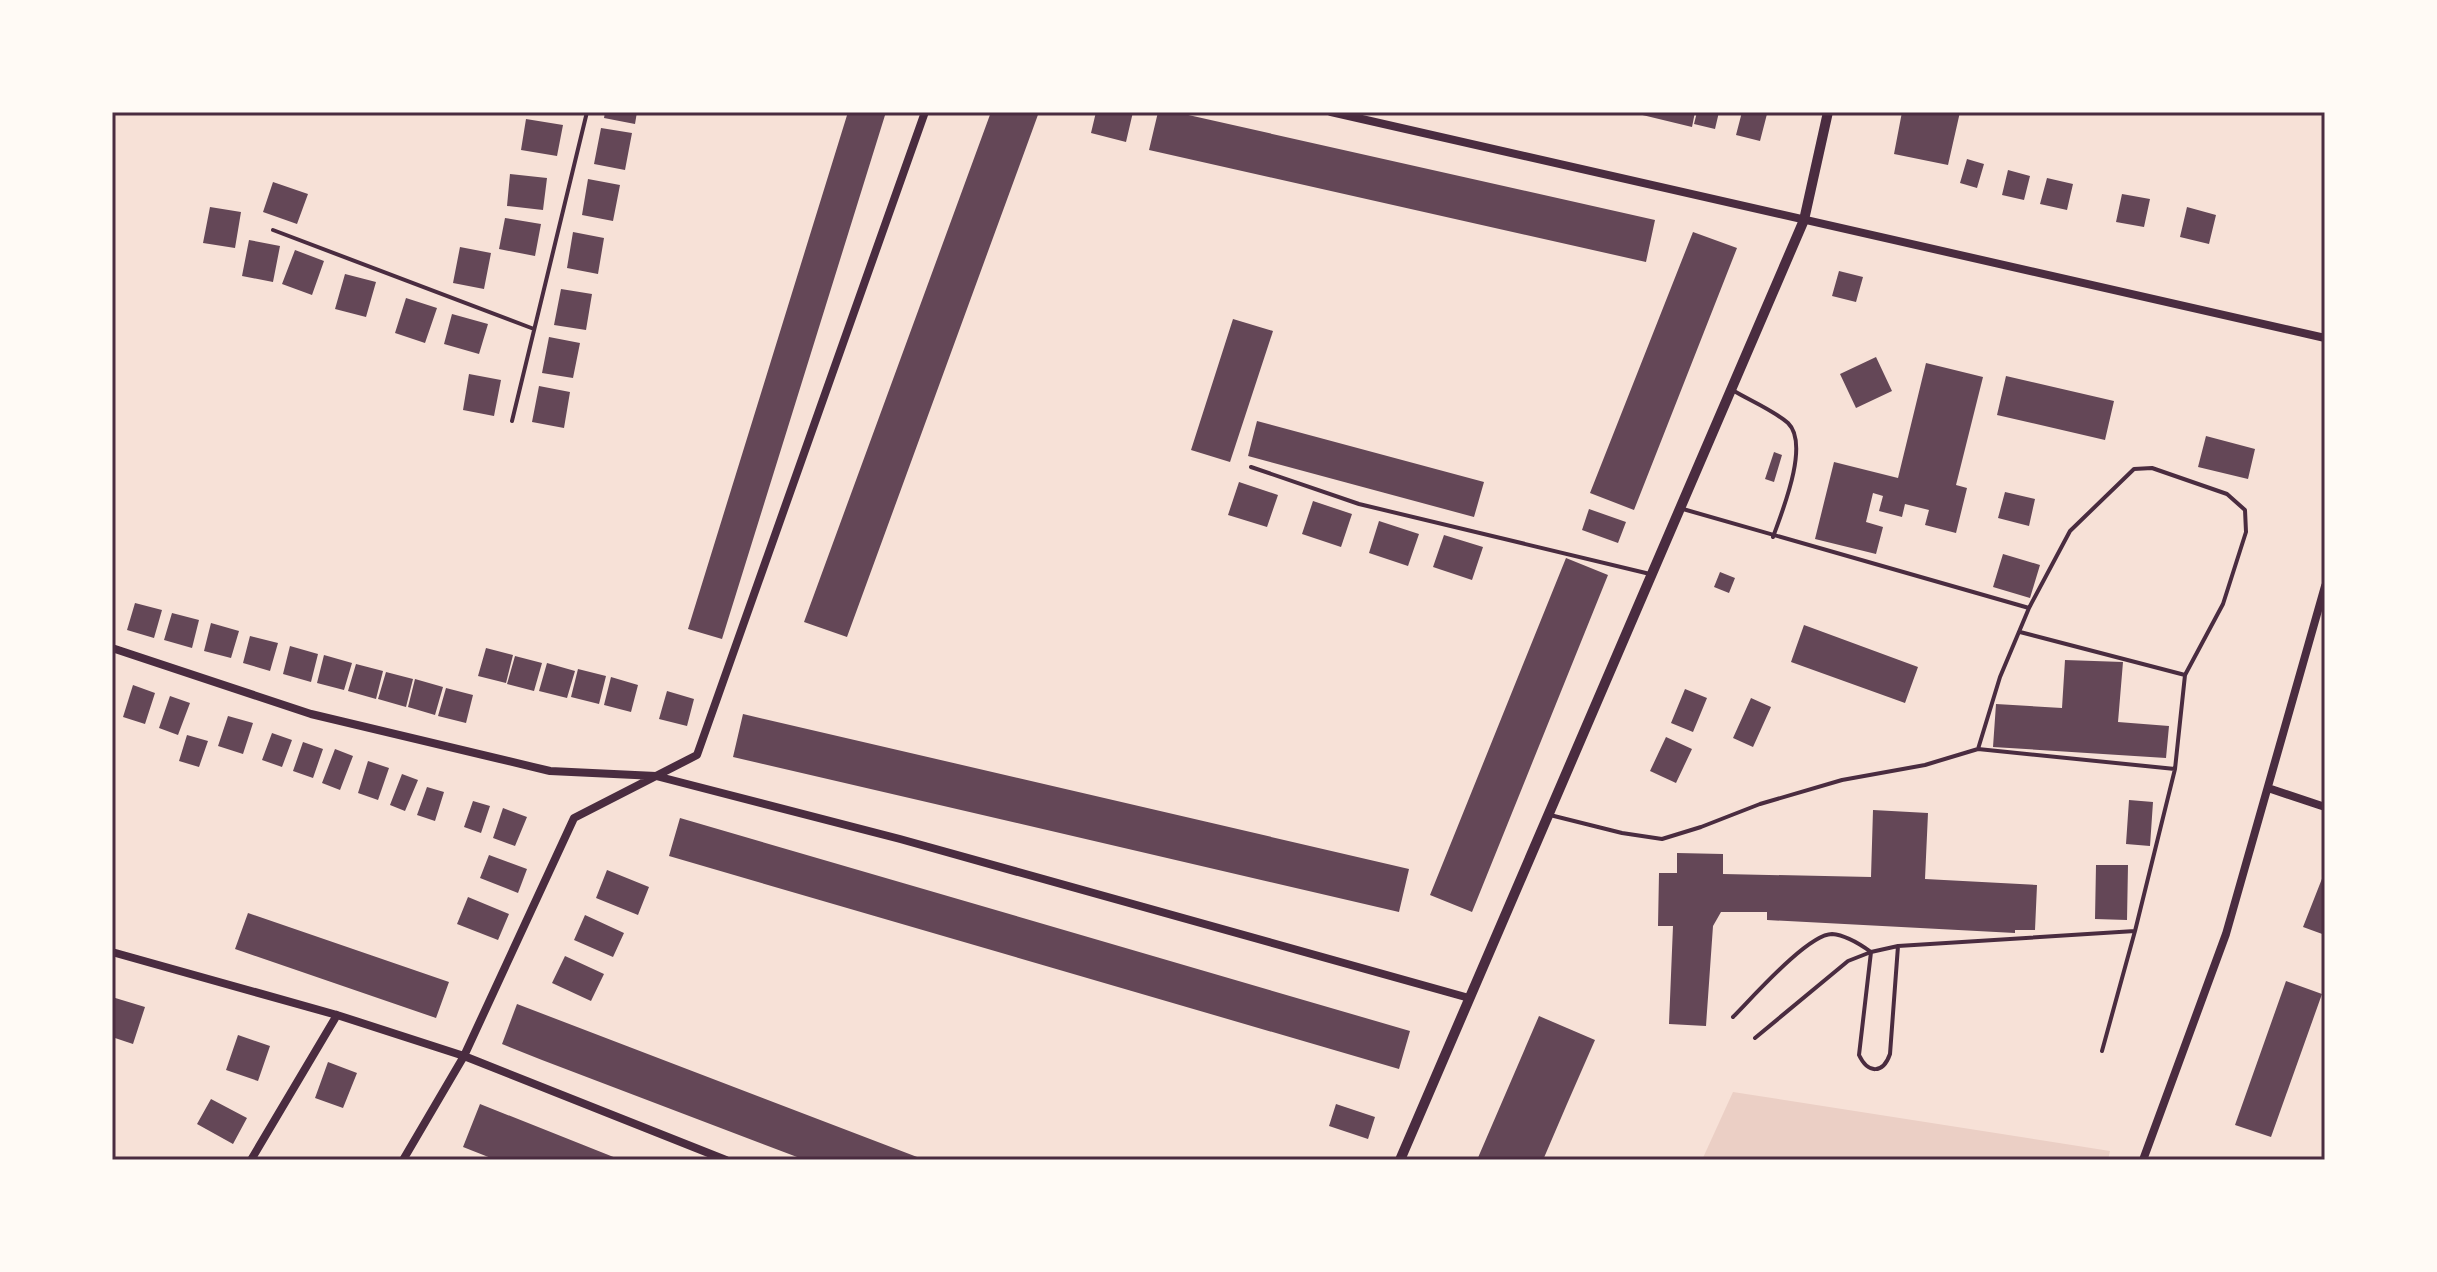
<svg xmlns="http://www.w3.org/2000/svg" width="2437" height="1272" viewBox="0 0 2437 1272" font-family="'Source Sans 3',sans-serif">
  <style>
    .green { fill: #ebcfc5 }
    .building { fill: #644757 }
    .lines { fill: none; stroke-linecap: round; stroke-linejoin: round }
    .service { stroke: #4a2c40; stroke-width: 4 }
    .minor { stroke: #4a2c40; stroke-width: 8 }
    .tertiary { stroke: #4a2c40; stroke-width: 10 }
    .neatline { fill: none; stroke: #4a2c40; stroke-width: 3 }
  </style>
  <rect width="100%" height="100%" fill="#f7e1d7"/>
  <path class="green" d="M1733,1092L2110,1151L2108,1160H1702Z"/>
  <path class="building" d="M605,112H637L635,124L604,118Z
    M848,112H886L722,639L688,629Z
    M991,112H1039L847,637L804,622Z
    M1096,112H1133L1126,142L1091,133Z
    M1158,112H1175L1655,220L1646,262L1149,150Z
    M1630,112H1695L1692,127Z
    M1697,112H1719L1715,129L1694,124Z
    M1742,112L1767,114L1760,141L1736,135Z
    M1902,112H1960L1948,165L1894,154Z
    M526,119L563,125L557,156L521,150Z
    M601,128L632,133L625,170L594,164Z
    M1967,159L1984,164L1977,188L1960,183Z
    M2008,170L2030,176L2024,200L2002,195Z
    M510,174L547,178L543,210L507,206Z
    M2047,178L2073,184L2067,210L2040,204Z
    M588,179L620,185L613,221L582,215Z
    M273,182L308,194L297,224L263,212Z
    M2122,194L2150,199L2144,227L2116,222Z
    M210,207L241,212L235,248L203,243Z
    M2187,207L2216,215L2209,244L2180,237Z
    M505,218L541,224L535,256L499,249Z
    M573,232L604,238L598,274L567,268Z
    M1693,232L1737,248L1634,510L1590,493Z
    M249,240L280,246L273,282L242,276Z
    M460,247L491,253L484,289L453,283Z
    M295,250L324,261L312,295L282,284Z
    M1839,271L1863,277L1856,302L1832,296Z
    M345,274L376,282L366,317L335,309Z
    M561,289L592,294L586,330L554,325Z
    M406,298L437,308L425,343L395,333Z
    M452,314L488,324L479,354L444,344Z
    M1233,319L1273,331L1230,462L1191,450Z
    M549,337L580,343L573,378L542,373Z
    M1876,357L1892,391L1856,408L1840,374Z
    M1926,363L1983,377L1956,485L1967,488L1956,533L1925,525L1929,510L1905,504L1902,517L1879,511L1883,496L1873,493L1866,522L1883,527L1876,554L1815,539L1834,462L1898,478Z
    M469,374L501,380L494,416L463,410Z
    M2006,376L2114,401L2105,440L1997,415Z
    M539,386L570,392L564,428L532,422Z
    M1257,421L1484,482L1474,517L1248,456Z
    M2206,436L2255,449L2248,479L2198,467Z
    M1774,452L1782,455L1774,482L1765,479Z
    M1239,482L1278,495L1267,527L1228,515Z
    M2005,492L2035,499L2029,526L1998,518Z
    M1313,501L1352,514L1341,547L1302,534Z
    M1589,509L1626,522L1618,543L1582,530Z
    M1379,521L1419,534L1408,566L1369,553Z
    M1444,535L1483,547L1472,580L1433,567Z
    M2003,554L2040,565L2030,598L1993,587Z
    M1566,558L1608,575L1472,912L1430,895Z
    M1720,572L1735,578L1729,593L1714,587Z
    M135,603L162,610L154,638L127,630Z
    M172,613L199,620L192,648L164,640Z
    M211,623L239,631L231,658L204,651Z
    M1804,625L1918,667L1905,703L1791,662Z
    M250,636L278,643L270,671L243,663Z
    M290,646L318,654L311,682L283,674Z
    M486,648L513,655L506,683L478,676Z
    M324,655L352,663L344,690L317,683Z
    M515,656L542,663L534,691L507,684Z
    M2065,660L2123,662L2118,722L2169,726L2166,758L1993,747L1996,704L2062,708Z
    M547,663L575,671L567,698L539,691Z
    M356,664L383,671L376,699L348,691Z
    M578,669L606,676L599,704L571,697Z
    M386,672L413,679L406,707L378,699Z
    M611,677L638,685L631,712L604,705Z
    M415,679L443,687L435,715L408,707Z
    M133,685L155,693L145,724L123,717Z
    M446,688L473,695L466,723L438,716Z
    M1685,689L1707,698L1693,732L1671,723Z
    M667,691L694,699L687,726L659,719Z
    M170,696L190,703L178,735L159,728Z
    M1751,698L1771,707L1753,747L1733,738Z
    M743,714L1409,869L1399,912L733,757Z
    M228,716L253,723L243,754L218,746Z
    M272,733L292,740L282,767L262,760Z
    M187,735L208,741L199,767L179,761Z
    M1666,737L1692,749L1676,783L1650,771Z
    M303,742L323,749L313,778L293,771Z
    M335,749L353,756L340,790L322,783Z
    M368,761L389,768L378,800L358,793Z
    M402,774L418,780L405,811L390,805Z
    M427,787L444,792L435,821L417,815Z
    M2129,800L2153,802L2150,846L2126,844Z
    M473,801L490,806L481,833L464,827Z
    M503,808L527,817L515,846L493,838Z
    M1873,810L1928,813L1925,879L2037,885L2035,930H2015V933L1767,920V912H1721L1713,926L1706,1026L1669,1024L1673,926H1658L1659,873H1677V853L1723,854V874L1871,877Z
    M680,818L1410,1031L1399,1069L669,856Z
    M489,855L527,869L518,893L480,878Z
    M2096,865H2128L2127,920L2095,919Z
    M607,870L649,887L638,915L596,898Z
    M2325,871V935L2303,927Z
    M468,897L509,914L498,940L457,924Z
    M248,913L449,982L436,1018L235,949Z
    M585,915L624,933L613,957L574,940Z
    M565,956L604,974L591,1001L552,983Z
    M2286,981L2322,994L2271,1137L2235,1125Z
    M112,997L145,1007L133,1044L112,1037Z
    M517,1004L925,1160H805L542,1060L502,1044Z
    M1539,1016L1595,1040L1567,1104L1543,1160H1477Z
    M238,1035L270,1046L258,1081L226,1070Z
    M328,1062L357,1073L343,1108L315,1098Z
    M211,1099L247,1118L233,1144L197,1124Z
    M480,1104L621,1160H496L463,1147Z
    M1336,1104L1375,1117L1368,1139L1329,1126Z"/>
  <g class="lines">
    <path class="service" d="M273,230L534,329
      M1734,391C1751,401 1773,410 1788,423C1810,444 1782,512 1773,537
      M512,421L587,112
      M1251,467L1359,504L1650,574
      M2020,632L2185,675
      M1978,749L2175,769
      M1550,815L1622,833L1662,839L1701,827L1760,804L1842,780L1925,765L1978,749L2000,677L2029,608L1683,509
      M1733,1017C1752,998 1808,934 1832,934C1846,935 1860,944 1871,952L1859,1055C1868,1074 1883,1074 1890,1054L1898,946
      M1755,1038L1848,961L1871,952L1898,946L2135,931L2175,769L2185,675L2223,604L2246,532L2245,510L2227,494L2152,468L2134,469L2070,531L2029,608
      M2102,1051L2135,931"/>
    <path class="minor" d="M1331,112L2325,338
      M112,648L311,714L550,771L656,776L900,839L1469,998
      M2268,788L2325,807
      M112,952L337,1015L464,1056L726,1160
      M251,1160L337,1015
      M403,1160L464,1056L574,818L697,755L925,112
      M2143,1160L2226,934L2325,586"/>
    <path class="tertiary" d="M1400,1160L1804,220L1828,112"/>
  </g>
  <rect width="2437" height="1272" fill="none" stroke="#fffaf5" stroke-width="228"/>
  <rect x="114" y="114" width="2209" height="1044" class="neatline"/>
</svg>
